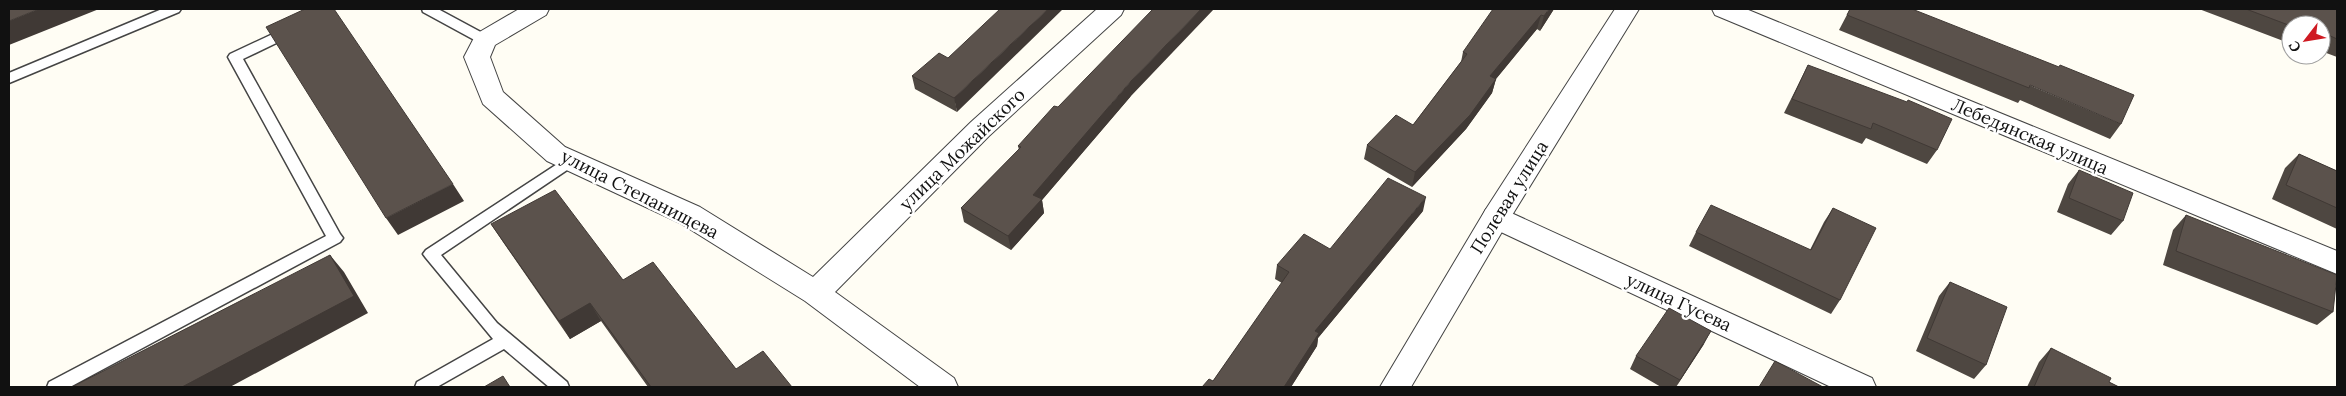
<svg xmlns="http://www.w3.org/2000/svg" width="2346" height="396" viewBox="0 0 2346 396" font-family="Lora,serif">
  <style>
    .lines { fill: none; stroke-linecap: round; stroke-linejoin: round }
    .service-casing { stroke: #444; stroke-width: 3 }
    .minor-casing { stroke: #444; stroke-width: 2 }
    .tertiary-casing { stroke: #444; stroke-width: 2 }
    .service { fill: #fff; fill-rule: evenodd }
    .minor { fill: #fff; fill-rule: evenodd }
    .tertiary { fill: #fff; fill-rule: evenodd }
    .wall { fill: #4e4741 }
    .shaded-wall { fill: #403935 }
    .building { fill: #5b524c; stroke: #403935 }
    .labels { text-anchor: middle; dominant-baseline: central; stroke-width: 5; stroke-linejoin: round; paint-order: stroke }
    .street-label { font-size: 18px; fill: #111; stroke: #fff }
  </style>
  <rect width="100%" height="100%" fill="#fffdf4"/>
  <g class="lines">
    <g class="service-casing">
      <path id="service" d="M162,9H181L179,12L9,83V73Z
        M422,9H438L490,37L492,40L485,45L480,43L423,12Z
        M290,26L295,28L297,31L295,34L243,59L340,234L343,238L340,242L70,387H47L49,382L326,236L228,57L230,54Z
        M571,155L576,156L578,160L576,164L441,255L497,323L567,382L569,387H549L504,349L437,387H415L417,382L493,339L426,258L423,254L426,250Z"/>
    </g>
    <g class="minor-casing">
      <path id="minor" d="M519,9H549L546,15L495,45L490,57L503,92L565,147L700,207L813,277L971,122L1097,9H1124L1121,15L989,136L835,292L954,378L958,387H920L805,301L680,223L547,161L483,104L464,57L476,34Z
        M1712,9H1746L2337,251V274L1715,15Z
        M1496,206L1872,378L1876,387H1831L1486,225L1482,217L1486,209Z"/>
    </g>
    <g class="tertiary-casing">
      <path id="tertiary" d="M1615,9H1639L1506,225L1411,387H1380L1486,209Z"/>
    </g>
    <use href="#service" class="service"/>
    <use href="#minor" class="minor"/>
    <use href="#tertiary" class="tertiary"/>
  </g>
  <path class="wall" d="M1554,9L1540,31L1537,29L1496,79L1492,93L1466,129L1412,187L1364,159L1367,145L1413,125L1461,62L1463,52Z
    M1850,9L2121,124L2110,139L2020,100L2018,103L1839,30Z
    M2199,9H2337V57L2321,51V25H2291V44Z
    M948,58L957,112L915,89L912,76Z
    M1808,65L1937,150L1927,164L1866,138L1862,144L1784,113Z
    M1131,96L1042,200L1044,213L1011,250L964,222L961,208L1019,150L1018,146Z
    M2299,154L2337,171V229L2272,199L2285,168Z
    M2079,170L2123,221L2111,235L2057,212L2068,184Z
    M1833,208L1840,300L1831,314L1689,246L1696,232L1810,250L1824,222Z
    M1423,211L1318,338L1317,346L1291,387H1202L1213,381L1282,283L1275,279L1277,265L1330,249Z
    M2186,215L2333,312L2317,325L2163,265L2173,230Z
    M491,224L623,280L736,369L792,387H648L601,321L570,339L503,242Z
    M1950,282L1986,365L1974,379L1916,351L1939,296Z
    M1704,344L1676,387H1661L1630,369L1636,356Z
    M2051,348L2109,382L2119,387H2027L2039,362Z"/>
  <path class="shaded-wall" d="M39,9H99L9,45V21Z
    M1048,9H1063L957,112L954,98Z
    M1201,9H1214L1131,96L1042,200L1044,213L1011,250L1008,236L1033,195L1131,81Z
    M1549,9H1554L1540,31L1544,16Z
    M1541,15L1537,29L1486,91L1490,76Z
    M1496,79L1492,93L1466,129L1412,187L1415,172Z
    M453,184L464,201L398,235L386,218Z
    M1426,197L1423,211L1318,338L1317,346L1291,387H1284L1315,331Z
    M330,255L344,272L368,313L230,387H182Z
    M590,303L601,321L570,339L559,321Z
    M1711,331L1704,344L1676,387L1680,380Z"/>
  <path class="building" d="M9,9H39L9,21Z
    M305,9H334L453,184L386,218L266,27Z
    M1000,9H1048L954,98L912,76L939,53L948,58Z
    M1153,9H1201L1131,81L1033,195L1042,199L1008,236L961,208L1021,147L1018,146L1054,106L1058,107Z
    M1493,9H1549L1544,16L1541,15L1490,76L1496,79L1470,115L1415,172L1367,145L1396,115L1413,125L1467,54L1463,52Z
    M1850,9H1912L2059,67L2060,65L2134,95L2121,124L2030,85L2029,88L1847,15Z
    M2246,9H2337V39L2324,33L2323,37H2321V25L2291,26Z
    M1808,65L1907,102L1908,100L1952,119L1937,150L1873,123L1871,129L1792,99Z
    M2299,154L2337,171V208L2286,185Z
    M2079,170L2133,193L2123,221L2069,198Z
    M1388,178L1426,197L1315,331L1319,333L1284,387H1202L1209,379L1213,381L1289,272L1277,265L1304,234L1330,249Z
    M555,190L623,280L653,262L736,369L763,351L792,387H651L590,303L559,321L491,224Z
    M1711,205L1811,250L1833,208L1876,228L1840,300L1696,232Z
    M2186,215L2337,275L2333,312L2176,251Z
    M330,255L354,296L182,387H72Z
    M1950,282L2007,307L1986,365L1927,338Z
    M1669,308L1711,331L1680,380L1636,356Z
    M2051,348L2111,378L2109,382L2119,387H2034Z
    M1775,361L1823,387H1759Z
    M503,376L510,387H484Z"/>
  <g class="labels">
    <g class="street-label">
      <text transform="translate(2030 136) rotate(23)">Лебедянская улица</text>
      <text transform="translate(962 149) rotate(-44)">улица Можайского</text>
      <text transform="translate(640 194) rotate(27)">улица Степанищева</text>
      <text transform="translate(1509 197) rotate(-58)">Полевая улица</text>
      <text transform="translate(1679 302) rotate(25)">улица Гусева</text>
    </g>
  </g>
  <rect width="2346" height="396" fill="none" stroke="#111111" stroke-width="20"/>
  <g transform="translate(2306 40) rotate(239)"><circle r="24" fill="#ffffff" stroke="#a0a0a0"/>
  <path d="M0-4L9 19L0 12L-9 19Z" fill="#cf1a22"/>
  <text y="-8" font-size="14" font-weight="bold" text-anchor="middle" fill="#111111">С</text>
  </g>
</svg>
